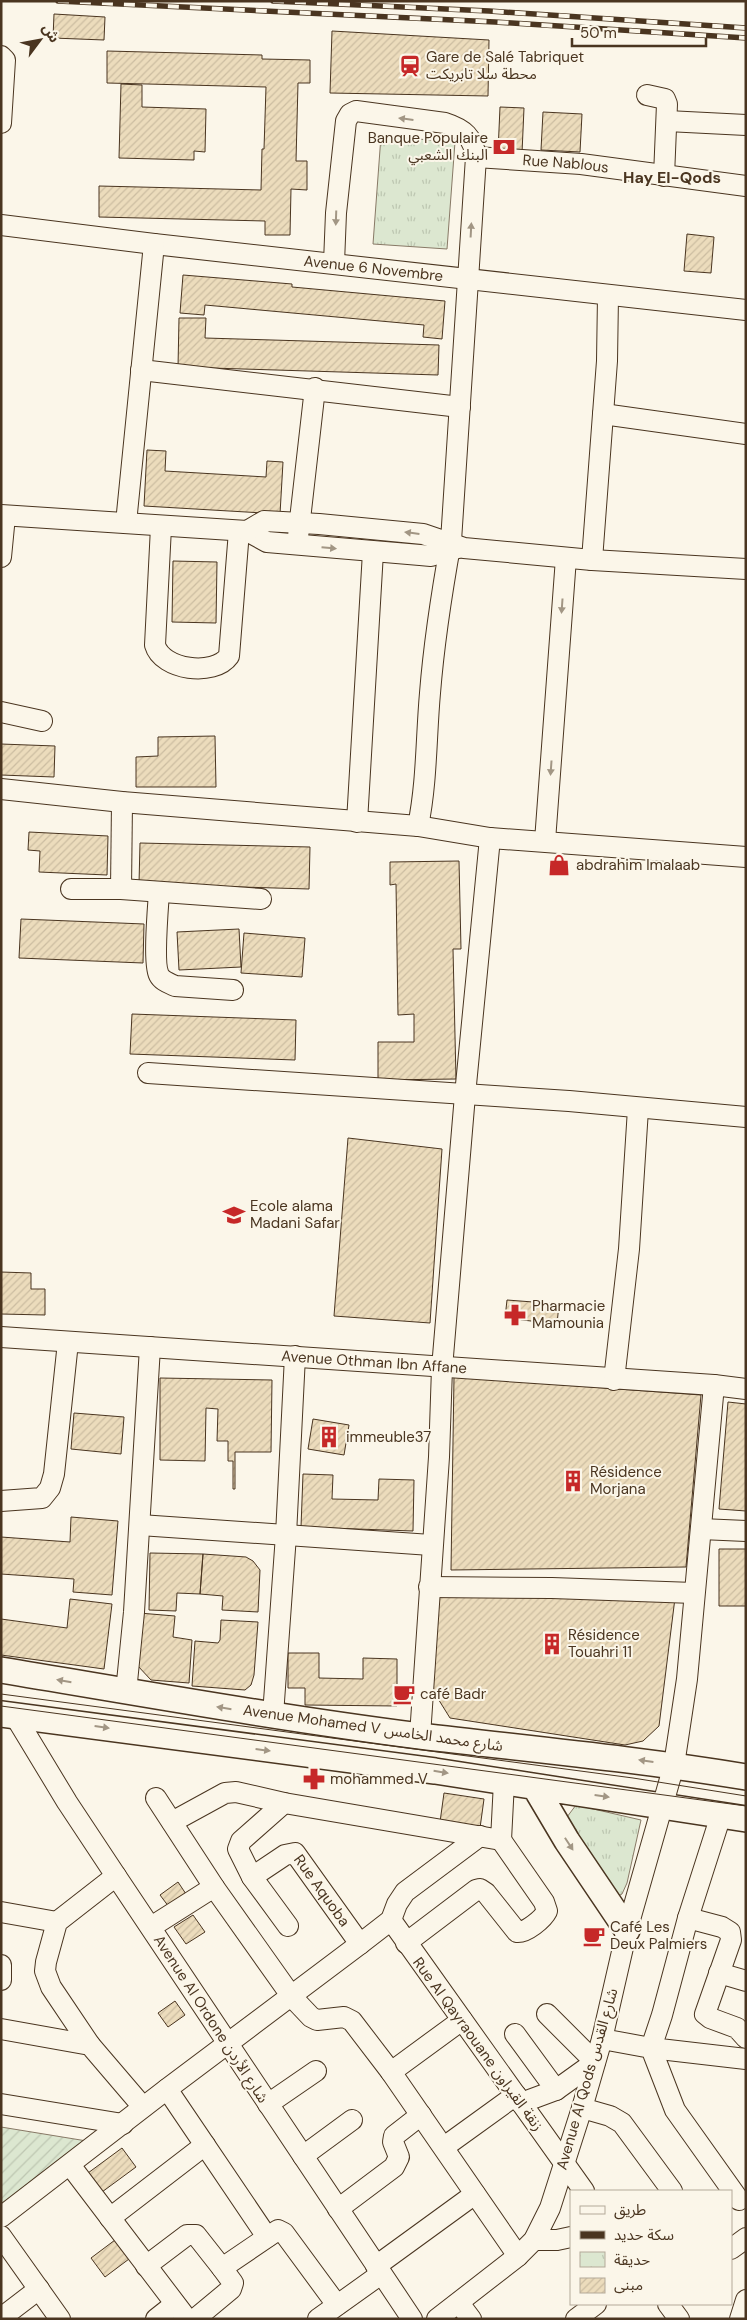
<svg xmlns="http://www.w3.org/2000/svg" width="747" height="2320" viewBox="0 0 747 2320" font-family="'DM Sans','Noto Sans Arabic',sans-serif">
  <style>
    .park { fill: url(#park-tufts); stroke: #887966 }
    .garden { fill: url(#garden-furrows); stroke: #887966 }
    .building { fill: url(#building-hatch); stroke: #4a3520 }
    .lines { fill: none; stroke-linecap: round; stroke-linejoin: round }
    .minor-casing { stroke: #4a3520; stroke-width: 22 }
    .major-casing { stroke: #4a3520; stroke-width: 28 }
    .minor { stroke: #fbf6e9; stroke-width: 20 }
    .major { stroke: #fbf6e9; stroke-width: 25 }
    .tram { stroke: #4a3520; stroke-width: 1 }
    .rail-casing { stroke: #4a3520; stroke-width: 5.5 }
    .rail { stroke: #fbf6e9; stroke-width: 4; stroke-dasharray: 11; stroke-linecap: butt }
    .oneway { fill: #a29684 }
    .labels { text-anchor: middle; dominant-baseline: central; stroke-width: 4; stroke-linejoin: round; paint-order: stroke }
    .poi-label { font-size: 15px; fill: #4a3520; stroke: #fbf6e9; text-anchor: start }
    .street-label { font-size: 15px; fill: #4a3520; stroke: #fbf6e9 }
    .neighbourhood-label { font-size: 16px; font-weight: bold; fill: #4a3520; stroke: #fbf6e9 }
  </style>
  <defs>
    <pattern id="park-tufts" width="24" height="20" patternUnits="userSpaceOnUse" patternTransform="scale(1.25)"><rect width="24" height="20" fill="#dce7d0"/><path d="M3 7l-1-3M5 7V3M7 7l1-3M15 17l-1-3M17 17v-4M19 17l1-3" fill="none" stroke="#bec7b2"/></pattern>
    <pattern id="garden-furrows" width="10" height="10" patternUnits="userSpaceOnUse" patternTransform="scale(1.25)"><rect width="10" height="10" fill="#dce7d0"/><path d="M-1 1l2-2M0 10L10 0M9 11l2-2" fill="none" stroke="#bec7b2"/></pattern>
    <pattern id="building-hatch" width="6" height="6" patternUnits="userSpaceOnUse" patternTransform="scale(1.25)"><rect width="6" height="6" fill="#ecdcbc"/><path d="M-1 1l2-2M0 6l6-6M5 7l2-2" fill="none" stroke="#ccbda1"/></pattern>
  </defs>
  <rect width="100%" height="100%" fill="#fbf6e9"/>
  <path class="park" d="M381,136L455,142L447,249L373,244Z
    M576,1805L641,1820L627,1883L622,1894L618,1896L612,1894L567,1817Z"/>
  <path class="garden" d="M1,2127L99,2143L1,2217Z"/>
  <path class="building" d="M54,14L105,17L104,40L53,38Z
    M332,31L489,40L488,96L330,93Z
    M107,51L262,55V59L310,60V83H298L296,161H307V190L291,189L290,235H265V221L99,217V186L261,190L262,149H264L266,87L107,83Z
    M121,84L142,85V107L206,109L205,152L194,151V160L119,158Z
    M500,107L524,108L522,153L498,152Z
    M543,112L582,114L580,152L541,150Z
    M687,234L714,237L711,273L684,271Z
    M183,275L292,284V287L445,301L442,339L423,337L424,325L205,305L204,315L180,313Z
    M179,318H206L205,338L439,345L438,375L178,367Z
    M147,450L166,451L165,471L266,477L267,461L283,462L280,514L144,506Z
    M173,561L217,562L216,623L172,622Z
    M215,736L216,787H136V757L158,756V737Z
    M1,744L55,746L54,777L1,775Z
    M29,832L108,836L107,875L39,872L40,851L28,850Z
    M140,843L310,847L309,889L139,884Z
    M459,861L461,949H453L456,1079L378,1080V1042H414V1014L398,1015L396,884L390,885V862Z
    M21,919L144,924L143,963L19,958Z
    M239,929L241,967L179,970L177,932Z
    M244,933L305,938L302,977L241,973Z
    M132,1014L296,1020L295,1060L130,1054Z
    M348,1138L442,1149L430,1323L334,1316Z
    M1,1272L31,1273V1289H45V1315L1,1314Z
    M507,1300L559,1304L557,1324L505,1318Z
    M454,1377L701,1395L686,1567L451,1570Z
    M160,1378L272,1380L271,1452H235V1489H233V1461H228V1441H217L218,1409L206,1408L205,1461L160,1460Z
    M728,1402L746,1404V1511L719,1509Z
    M74,1413L124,1417L121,1454L71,1449Z
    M313,1419L349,1425L344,1455L308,1449Z
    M303,1474L333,1475L332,1499L378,1500L379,1479L414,1480L413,1531L301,1527Z
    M71,1517L118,1521L112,1595L73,1592L74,1579L1,1574V1537L70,1542Z
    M719,1549H746V1606H719Z
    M150,1553L203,1554L200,1594L177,1593L176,1611L149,1610Z
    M203,1554L246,1557L253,1561L260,1570L258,1612L222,1610L223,1596L200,1594Z
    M439,1594L675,1598L659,1726L643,1741L625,1745L450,1718L432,1689Z
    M70,1599L112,1604L104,1669L1,1655V1619L67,1628Z
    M139,1613L175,1616L173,1637L192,1640L189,1683L151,1680L137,1665Z
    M221,1620L258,1622L254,1675L251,1685L245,1690L192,1686L195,1641L218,1643L220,1640Z
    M288,1653H319V1678L363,1679V1658L397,1659V1706L305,1705V1688H288Z
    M444,1793L484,1799L480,1828L440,1822Z
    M178,1882L186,1894L169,1907L160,1895Z
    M193,1915L205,1932L186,1944L174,1927Z
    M175,2001L185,2015L168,2027L158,2013Z
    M122,2148L136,2167L102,2192L88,2173Z
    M115,2240L129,2259L105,2277L91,2258Z"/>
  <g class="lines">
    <g class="minor-casing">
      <g id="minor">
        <path d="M1,56L5,60L1,123"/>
        <path d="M647,95L665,99L667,104L664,176"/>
        <path d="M667,121L746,125"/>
        <path id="s1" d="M476,157L581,164L746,186"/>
        <path id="s2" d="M1,225L154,244L746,310"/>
        <path d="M334,263L336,213L346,121L350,114L356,111L445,123C464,129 473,137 476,157L451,541C442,591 434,642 430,693C426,738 427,782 418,826"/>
        <path d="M141,370L460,407"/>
        <path d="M603,414L746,434"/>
        <path d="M1,515L247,531L267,542L420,555L431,556L458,548"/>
        <path d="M126,523L154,244"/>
        <path d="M161,527L155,645C162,670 214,677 229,656L239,531"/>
        <path d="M247,531L264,521L319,524L423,534L464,548L592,560L746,569"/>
        <path d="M298,537L315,388"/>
        <path d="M1,557L5,516"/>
        <path d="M592,560L607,361L608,296"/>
        <path d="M1,712L42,721"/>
        <path d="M1,789L122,802L418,826L490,838L746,857"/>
        <path d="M357,822L373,552"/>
        <path d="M545,841L566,558"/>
        <path d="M71,889H121L261,899"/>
        <path d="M121,889L122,802"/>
        <path d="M159,892C158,908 153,964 159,975C162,981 169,983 175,986L233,990"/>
        <path d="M148,1073L569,1101L746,1117"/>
        <path id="s3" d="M1,1337L714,1385L746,1389"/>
        <path d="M614,1380L629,1249L638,1109"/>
        <path d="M1,1501L42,1498L50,1488L54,1474L68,1342"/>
        <path d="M140,1525L431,1545"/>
        <path d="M701,1529L746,1531"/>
        <path d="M429,1587L552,1588L694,1593"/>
        <path d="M126,1692L134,1612L150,1347"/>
        <path d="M273,1715L286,1535L295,1356"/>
        <path d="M15,1716L67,1802L116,1876L412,2319"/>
        <path d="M420,1736L439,1457L442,1368L465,1095L490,838"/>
        <path d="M156,1798L214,1887"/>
        <path d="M284,1803L241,1841L238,1849L252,1877L288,1926"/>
        <path d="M721,1815L688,1918L662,2015L651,2048L746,2059"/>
        <path d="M172,1822L225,1793L236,1792L284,1803L501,1840L504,1782"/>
        <path id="s4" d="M252,1877L285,1855L295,1853L360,1944"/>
        <path d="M1,1912L57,1922"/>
        <path d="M688,1918L722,1927L730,1932L731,1940L705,2014L710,2018L737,2028L746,2038"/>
        <path d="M391,1920L584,2191"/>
        <path d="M151,1927L214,1887L292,1997L311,2017L317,2020L344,2017L352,2021L391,2072L518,2256"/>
        <path d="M406,1943L476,1890L480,1889L486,1893L517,1932C526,1933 543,1919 547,1911L544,1902L501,1840"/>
        <path d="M1,1965V1980"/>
        <path d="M719,1973L746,1981"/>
        <path d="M1,2029L90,2045L143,2107"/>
        <path d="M515,2034L556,2090"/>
        <path d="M602,2039L651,2048L675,2110L739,2200"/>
        <path d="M90,2045L51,1987L45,1971L46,1962L57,1922L116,1876"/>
        <path d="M391,2072L462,2020"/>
        <path d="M167,2089L267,2237"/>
        <path d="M521,2103L556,2090L595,2062L547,2014"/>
        <path d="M1,2104L123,2124"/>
        <path d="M268,2104L316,2071"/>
        <path d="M582,2108L610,2116L622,2123L672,2191"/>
        <path d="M444,2147L516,2095"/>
        <path d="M303,2156L352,2120"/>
        <path d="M70,2165L187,2319"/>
        <path d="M338,2209L394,2167L399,2157L393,2142L394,2136L421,2115"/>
        <path d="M1,2217L167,2089L360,1944L391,1920L397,1904L405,1892L480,1836"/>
        <path d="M110,2218L205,2145"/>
        <path d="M1,2236L60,2319"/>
        <path d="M534,2240H557L571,2237"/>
        <path d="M731,2249L746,2238"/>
        <path d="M146,2266L187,2235H196L222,2268"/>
        <path d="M376,2266L475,2194"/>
        <path d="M459,2303L471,2319"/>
        <path d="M668,2304L679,2319"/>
        <path d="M1,2318L39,2289"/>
        <path d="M156,2319L175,2304"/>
        <path d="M195,2319L231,2289L233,2283L222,2268L278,2230L284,2233L337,2305"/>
        <path d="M318,2319L381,2274"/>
        <path d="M437,2319L518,2256L534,2240L550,2208L582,2108L602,2039L627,1930L674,1765L687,1679L714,1385"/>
        <path d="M576,2319L596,2304"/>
        <path d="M740,2319L746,2300"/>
      </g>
    </g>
    <g class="major-casing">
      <path id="major" d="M1,1670C140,1693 279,1718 420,1736C529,1749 637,1759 746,1777
        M1,1714L435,1771L746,1819
        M535,1787L567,1841L627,1930"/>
    </g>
    <use href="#minor" class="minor"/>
    <use href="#major" class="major"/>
    <path class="tram" d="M1,1694L633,1778L746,1796
      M1,1706L746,1806"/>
    <g class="rail-casing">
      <path id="rail" d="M58,1L495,22L746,38
        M273,1L489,11L746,28"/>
    </g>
    <use href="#rail" class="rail"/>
  </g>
  <defs><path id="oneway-solid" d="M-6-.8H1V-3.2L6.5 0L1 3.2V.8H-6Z" transform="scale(1.25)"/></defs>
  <g class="oneway">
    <use href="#oneway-solid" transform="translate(406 119) rotate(-173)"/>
    <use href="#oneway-solid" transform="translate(336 218) rotate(92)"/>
    <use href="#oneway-solid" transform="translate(471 230) rotate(-87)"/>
    <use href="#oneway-solid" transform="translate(412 533) rotate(-173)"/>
    <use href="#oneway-solid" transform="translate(329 548) rotate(5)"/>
    <use href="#oneway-solid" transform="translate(562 606) rotate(94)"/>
    <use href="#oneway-solid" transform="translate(551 768) rotate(94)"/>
    <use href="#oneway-solid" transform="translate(64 1681) rotate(-170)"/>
    <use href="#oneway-solid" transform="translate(224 1708) rotate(-171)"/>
    <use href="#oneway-solid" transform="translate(102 1727) rotate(8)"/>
    <use href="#oneway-solid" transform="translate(263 1750) rotate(7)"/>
    <use href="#oneway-solid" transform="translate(646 1761) rotate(-172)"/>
    <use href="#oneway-solid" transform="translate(441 1772) rotate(9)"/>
    <use href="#oneway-solid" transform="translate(602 1796) rotate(8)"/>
    <use href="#oneway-solid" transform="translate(569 1844) rotate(57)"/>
  </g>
  <defs>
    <g id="station-bare" transform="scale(1.725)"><path d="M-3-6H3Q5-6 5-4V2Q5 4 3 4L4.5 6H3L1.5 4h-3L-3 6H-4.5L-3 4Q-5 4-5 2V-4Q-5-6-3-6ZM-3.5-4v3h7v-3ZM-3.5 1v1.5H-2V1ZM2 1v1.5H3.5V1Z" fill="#c62828" stroke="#fbf6e9" stroke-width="2.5" paint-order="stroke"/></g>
    <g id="bank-bare" transform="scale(1.725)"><path d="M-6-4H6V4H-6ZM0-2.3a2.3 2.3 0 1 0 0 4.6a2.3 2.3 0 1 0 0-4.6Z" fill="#c62828" stroke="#fbf6e9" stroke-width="2.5" paint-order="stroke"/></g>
    <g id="shop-bare" transform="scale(1.725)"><path d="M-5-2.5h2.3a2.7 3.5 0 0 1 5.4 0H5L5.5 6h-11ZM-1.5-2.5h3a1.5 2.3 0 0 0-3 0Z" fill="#c62828" stroke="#fbf6e9" stroke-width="2.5" paint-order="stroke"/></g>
    <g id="school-bare" transform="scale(1.725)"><path d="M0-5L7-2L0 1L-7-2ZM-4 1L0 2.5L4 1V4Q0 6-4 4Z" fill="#c62828" stroke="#fbf6e9" stroke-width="2.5" paint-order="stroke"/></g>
    <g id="pharmacy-bare" transform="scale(1.725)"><path d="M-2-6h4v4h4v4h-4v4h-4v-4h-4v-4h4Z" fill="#c62828" stroke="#fbf6e9" stroke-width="2.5" paint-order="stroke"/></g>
    <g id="building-bare" transform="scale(1.725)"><path d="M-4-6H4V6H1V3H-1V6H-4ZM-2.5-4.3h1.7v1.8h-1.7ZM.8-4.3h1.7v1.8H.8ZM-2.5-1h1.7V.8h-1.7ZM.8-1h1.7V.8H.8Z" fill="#c62828" stroke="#fbf6e9" stroke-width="2.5" paint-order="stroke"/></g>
    <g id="cafe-bare" transform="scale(1.725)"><path d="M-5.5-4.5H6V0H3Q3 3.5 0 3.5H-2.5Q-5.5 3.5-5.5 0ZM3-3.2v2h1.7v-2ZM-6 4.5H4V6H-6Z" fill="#c62828" stroke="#fbf6e9" stroke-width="2.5" paint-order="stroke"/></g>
  </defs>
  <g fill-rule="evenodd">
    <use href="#station-bare" x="410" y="66"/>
    <use href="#bank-bare" x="504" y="147"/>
    <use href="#shop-bare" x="559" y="865"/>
    <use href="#school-bare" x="234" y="1215"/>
    <use href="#pharmacy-bare" x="515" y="1315"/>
    <use href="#building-bare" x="329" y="1437"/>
    <use href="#building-bare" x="573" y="1481"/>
    <use href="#building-bare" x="552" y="1644"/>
    <use href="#cafe-bare" x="404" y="1694"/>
    <use href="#pharmacy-bare" x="314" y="1779"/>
    <use href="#cafe-bare" x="594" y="1936"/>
  </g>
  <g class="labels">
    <g class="poi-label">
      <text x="426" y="57">Gare de Salé Tabriquet<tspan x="426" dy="17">محطة سلا تابريكت</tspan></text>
      <text x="488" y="138" text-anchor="end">Banque Populaire<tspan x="488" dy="17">البنك الشعبي</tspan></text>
      <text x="576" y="865">abdrahim lmalaab</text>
      <text x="250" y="1206">Ecole alama<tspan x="250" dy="17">Madani Safar</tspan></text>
      <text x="532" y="1306">Pharmacie<tspan x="532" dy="17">Mamounia</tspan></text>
      <text x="346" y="1437">immeuble37</text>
      <text x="590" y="1472">Résidence<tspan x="590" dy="17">Morjana</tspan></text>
      <text x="568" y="1635">Résidence<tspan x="568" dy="17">Touahri 11</tspan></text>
      <text x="420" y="1694">café Badr</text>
      <text x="330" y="1779">mohammed V</text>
      <text x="610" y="1927">Café Les<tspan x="610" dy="17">Deux Palmiers</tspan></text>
    </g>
    <g class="street-label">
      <text stroke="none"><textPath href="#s1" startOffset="90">Rue Nablous</textPath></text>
      <text stroke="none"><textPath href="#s2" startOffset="375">Avenue 6 Novembre</textPath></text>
      <text stroke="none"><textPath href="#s3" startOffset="374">Avenue Othman Ibn Affane</textPath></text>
      <text transform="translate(373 1728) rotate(8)">Avenue Mohamed V شارع محمد الخامس</text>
      <text stroke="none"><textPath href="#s4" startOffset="96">Rue Aquoba</textPath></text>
      <text transform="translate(211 2019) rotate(57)">Avenue Al Ordone شارع الأردن</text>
      <text transform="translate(478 2044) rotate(54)">Rue Al Qayraouane زنقة القيراون</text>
      <text transform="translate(587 2079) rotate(-74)">Avenue Al Qods شارع القدس</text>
    </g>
    <g class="neighbourhood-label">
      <text x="672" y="177">Hay El-Qods</text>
    </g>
  </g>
  <rect width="747" height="2320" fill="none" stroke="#4a3520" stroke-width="5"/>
  <rect x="570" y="2190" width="162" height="115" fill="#fbf6e9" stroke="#b4a999"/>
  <rect x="580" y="2206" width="25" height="8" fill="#fbf6e9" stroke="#b4a999"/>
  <text x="614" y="2215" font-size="15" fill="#4a3520">طريق</text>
  <rect x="580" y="2231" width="25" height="8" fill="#4a3520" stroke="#b4a999"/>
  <text x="614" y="2240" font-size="15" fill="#4a3520">سكة حديد</text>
  <rect x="580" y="2252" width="25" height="15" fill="url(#park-tufts)" stroke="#b4a999"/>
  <text x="614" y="2265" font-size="15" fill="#4a3520">حديقة</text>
  <rect x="580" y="2278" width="25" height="15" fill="url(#building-hatch)" stroke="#b4a999"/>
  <text x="614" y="2290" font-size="15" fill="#4a3520">مبنى</text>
  <g transform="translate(40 40) rotate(58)" stroke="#fbf6e9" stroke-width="4" paint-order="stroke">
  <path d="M0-4L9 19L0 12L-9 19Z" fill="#4a3520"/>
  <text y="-8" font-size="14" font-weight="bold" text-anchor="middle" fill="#4a3520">ش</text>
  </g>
  <path d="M572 38v8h134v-8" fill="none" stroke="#4a3520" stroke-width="2.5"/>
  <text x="580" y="38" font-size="15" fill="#4a3520" stroke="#fbf6e9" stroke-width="4" paint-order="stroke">50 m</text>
</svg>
